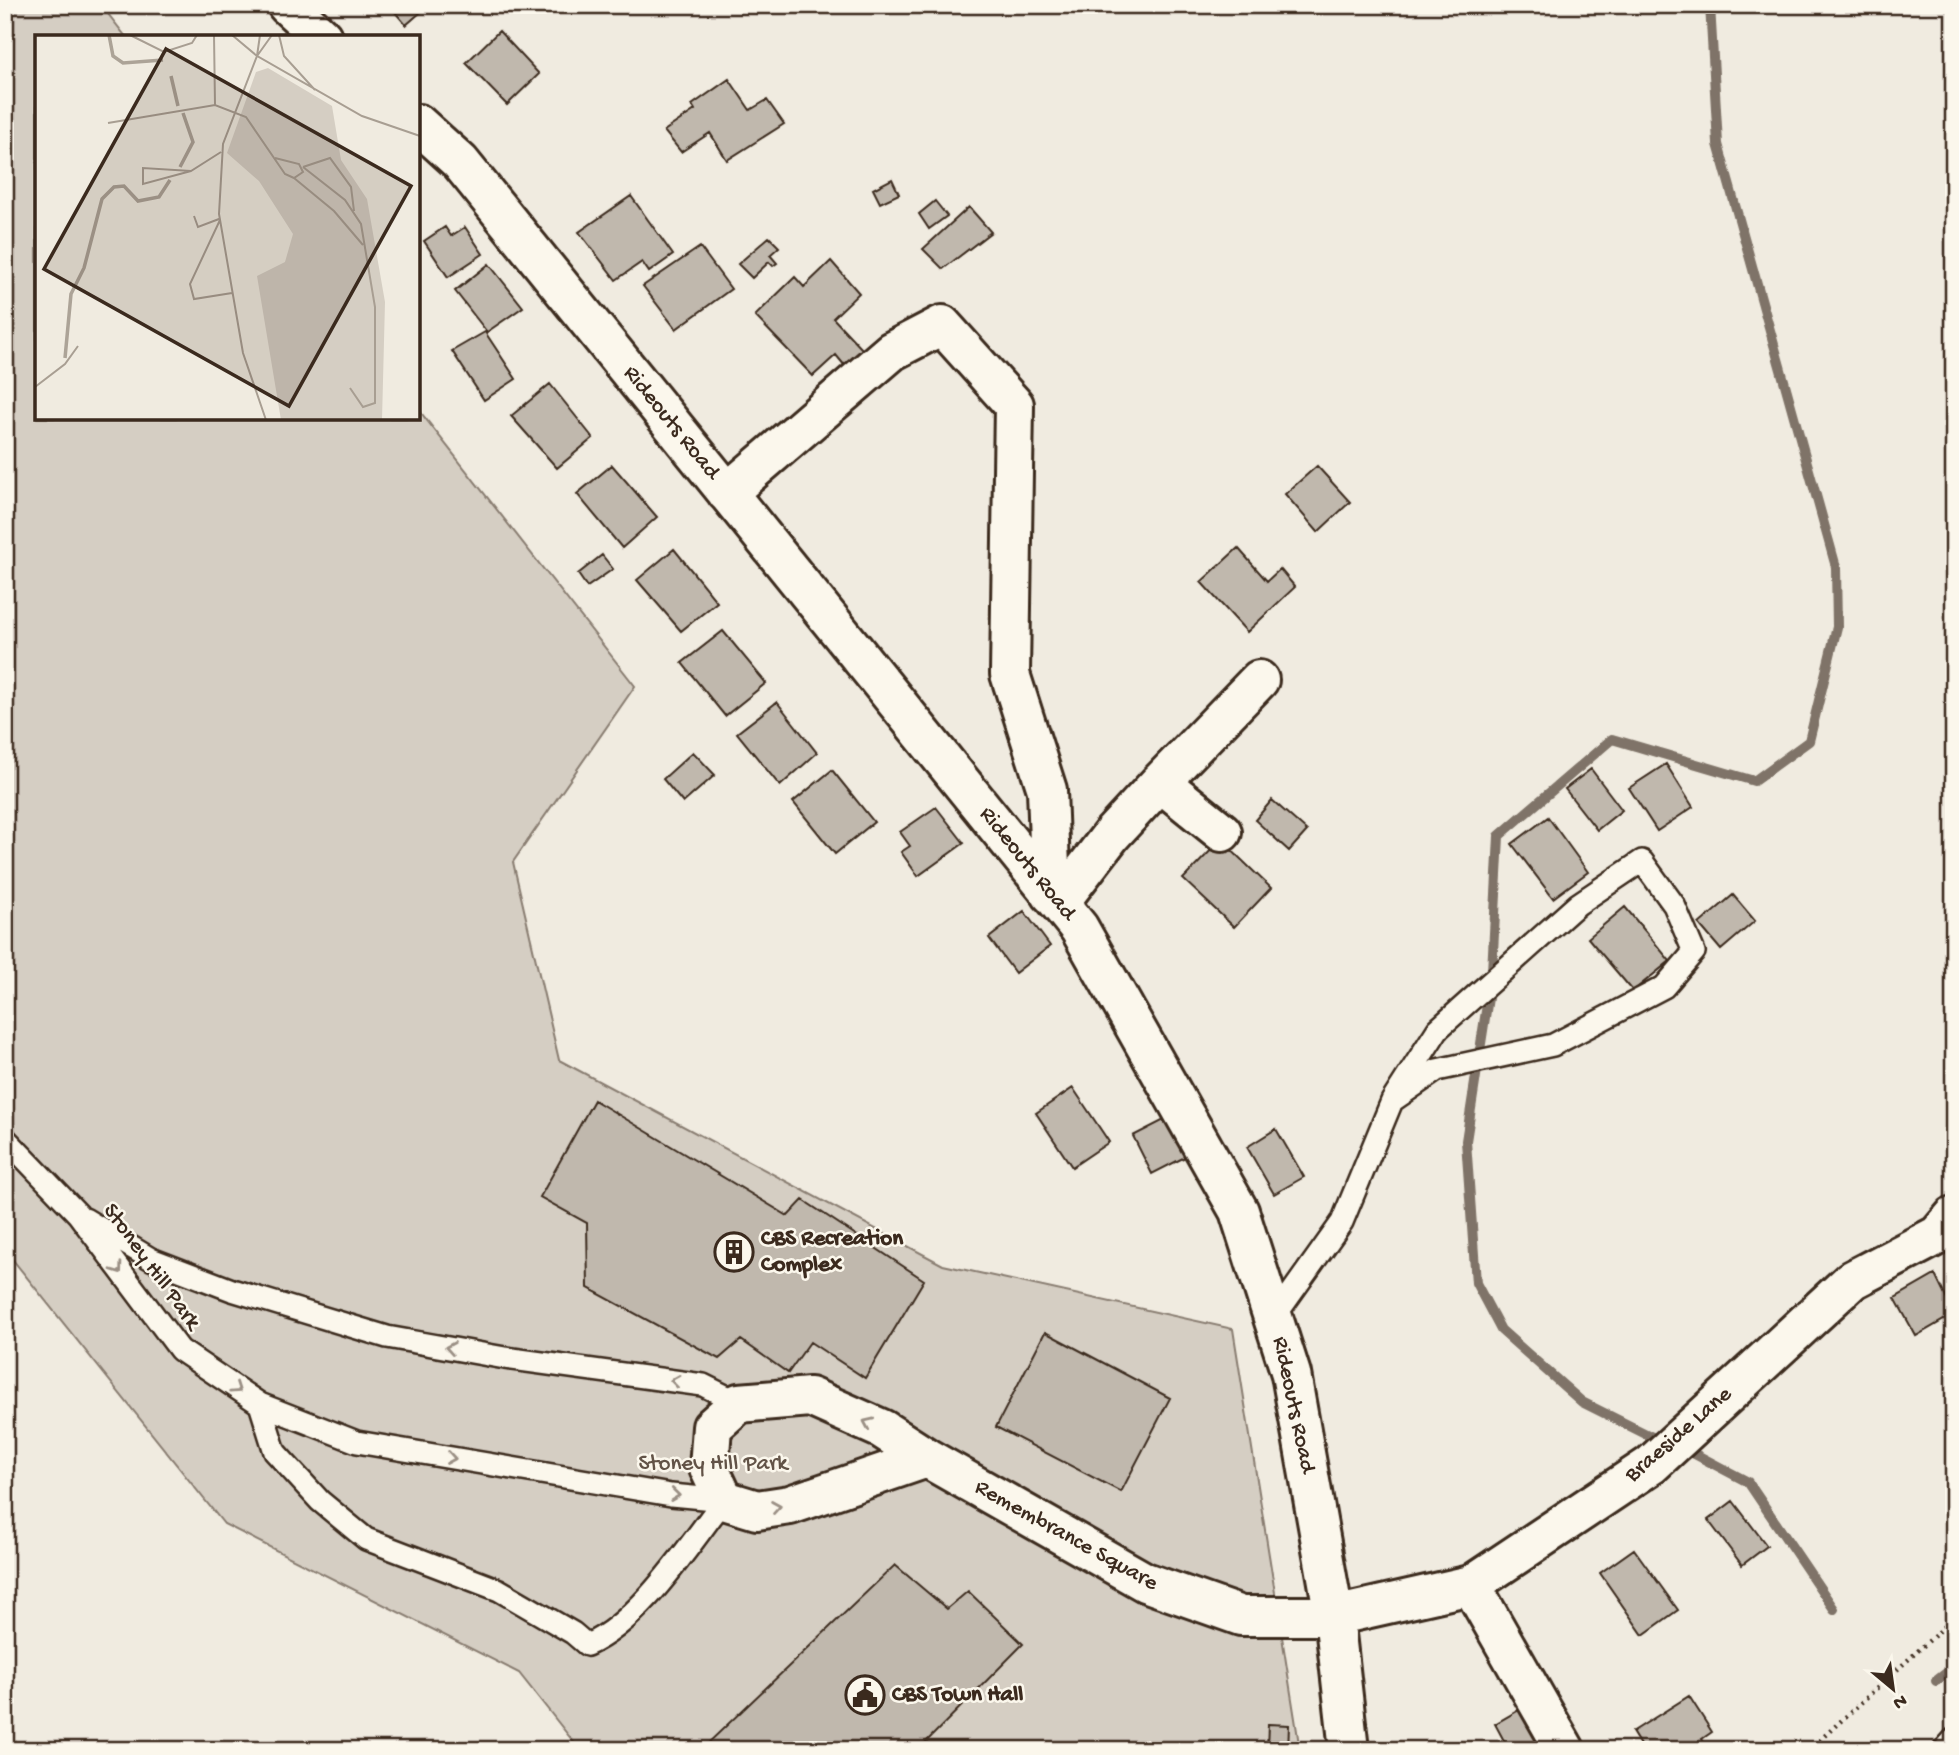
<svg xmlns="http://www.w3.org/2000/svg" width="1959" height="1755" viewBox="0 0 1959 1755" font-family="'Gochi Hand',sans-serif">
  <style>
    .green { fill: #d5cec3; stroke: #887c70; stroke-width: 2 }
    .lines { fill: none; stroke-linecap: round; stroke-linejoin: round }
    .stream { stroke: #7f7367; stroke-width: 10 }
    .building { fill: #c0b8ad; stroke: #3b2a1e; stroke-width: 2 }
    .service-casing { stroke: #3b2a1e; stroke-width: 26 }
    .minor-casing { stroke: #3b2a1e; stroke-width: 44 }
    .path { stroke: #3b2a1e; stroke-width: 4.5; stroke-dasharray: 2 5; stroke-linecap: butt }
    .service { stroke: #fbf7ec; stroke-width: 21 }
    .minor { stroke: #fbf7ec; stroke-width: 38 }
    .oneway { stroke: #9b9085 }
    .labels { text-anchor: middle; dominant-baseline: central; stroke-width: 5; stroke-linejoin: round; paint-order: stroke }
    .street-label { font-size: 23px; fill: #3b2a1e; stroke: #fbf7ec }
    .poi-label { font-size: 23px; font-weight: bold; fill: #3b2a1e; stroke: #fbf7ec; text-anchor: start }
    .park-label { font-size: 23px; fill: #625347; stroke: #fbf7ec }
    .inset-river { fill: none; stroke: #aca397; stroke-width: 3.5 }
    .inset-road { fill: none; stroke: #a89e92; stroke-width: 2 }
    .view { fill: #3b2a1e; fill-opacity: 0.15; stroke: #3b2a1e; stroke-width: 3.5 }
    .inset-edge { fill: none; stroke: #3b2a1e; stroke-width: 3.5 }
  </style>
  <rect width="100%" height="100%" fill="#f0ebe0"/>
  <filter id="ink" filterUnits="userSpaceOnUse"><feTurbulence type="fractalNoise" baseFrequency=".0143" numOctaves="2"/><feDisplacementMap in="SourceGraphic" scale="14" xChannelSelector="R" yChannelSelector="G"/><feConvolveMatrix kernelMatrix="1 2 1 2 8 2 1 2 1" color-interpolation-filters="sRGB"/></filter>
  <g filter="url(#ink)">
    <path class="green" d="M5,5H101L126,37H37V418H418V409L635,686L513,862L559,1060L943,1265L1233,1329L1300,1750H580L519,1673L224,1524L5,1250Z"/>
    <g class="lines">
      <path class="stream" d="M1652,1437L1582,1402L1501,1330L1476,1283L1466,1141L1492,972L1499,836L1612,739L1754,781L1809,741L1837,627L1836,567L1718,144L1710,5
        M1691,1452L1748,1482L1834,1609
        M1936,1681L1954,1667"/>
    </g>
    <path class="building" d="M389,5H429L406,25Z
      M499,31L539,74L507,105L466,63Z
      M729,79L750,110L767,100L784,124L727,160L710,133L681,152L664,131L695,110L692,105Z
      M892,179L899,194L880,203L873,189Z
      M631,196L673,255L649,272L642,262L616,280L579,232Z
      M935,201L947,216L929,229L919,214Z
      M969,207L991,232L943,269L923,249Z
      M445,227L451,236L465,227L483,254L448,277L424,241Z
      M769,237L779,247L770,255L777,263L773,266L769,262L752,278L738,264Z
      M700,247L731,289L676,329L643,286Z
      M831,261L859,293L833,318L863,350L845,366L836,355L813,376L755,316L795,277L804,287Z
      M489,264L523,307L487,332L455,291Z
      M485,332L516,379L484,400L452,351Z
      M550,384L593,438L557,468L511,416Z
      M612,465L657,517L622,548L577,494Z
      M1317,466L1350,502L1318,532L1285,494Z
      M1238,548L1267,581L1280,569L1295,587L1247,632L1201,582Z
      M674,549L717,602L681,631L637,580Z
      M602,555L613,569L587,587L578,574Z
      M723,631L766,683L725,716L682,663Z
      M777,702L817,753L780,786L737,733Z
      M693,752L715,775L683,803L663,779Z
      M1666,764L1693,807L1657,831L1629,788Z
      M1591,769L1622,810L1597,830L1565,789Z
      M832,770L874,822L835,854L793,802Z
      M1272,800L1307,831L1289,851L1255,820Z
      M936,807L964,843L918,876L901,852L910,846L900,832Z
      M1548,817L1588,872L1553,898L1512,844Z
      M1221,840L1271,888L1234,927L1183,879Z
      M1733,895L1755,921L1721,950L1699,924Z
      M1625,907L1670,961L1633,991L1588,938Z
      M1024,911L1050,946L1015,973L989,938Z
      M1073,1088L1109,1142L1072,1167L1036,1113Z
      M594,1100L788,1216L803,1200L924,1280L865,1378L810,1342L788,1373L741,1340L719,1359L588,1288L587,1223L540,1197Z
      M1166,1119L1185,1157L1152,1174L1133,1136Z
      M1276,1129L1304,1177L1274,1194L1247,1147Z
      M1935,1275L1954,1314L1916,1336L1895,1298Z
      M1045,1332L1170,1398L1121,1492L996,1427Z
      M1733,1501L1767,1546L1742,1565L1708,1520Z
      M1634,1549L1678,1610L1643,1635L1600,1573Z
      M895,1565L947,1609L968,1591L1023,1644L918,1750H708L705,1746Z
      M1689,1696L1712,1732L1702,1739L1709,1750H1643L1632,1732Z
      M1526,1706L1547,1750H1509L1495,1724Z
      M1268,1724L1289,1725L1288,1750H1267Z"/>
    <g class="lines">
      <g class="service-casing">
        <path id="service" d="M5,1138L78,1214L180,1350L260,1404L357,1442L671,1495L724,1500
          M85,1219L151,1259L232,1290L387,1337L505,1358L703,1385L739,1403
          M1273,1319L1342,1222L1392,1101L1437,1070L1553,1045L1664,987L1694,952L1674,905L1642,861L1578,904L1438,1029L1392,1101
          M260,1404L275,1452L320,1501L366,1539L499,1590L573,1633L587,1645C641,1621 688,1546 724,1500
          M1944,1750L1954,1739"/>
      </g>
      <g class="minor-casing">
        <path id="minor" d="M287,5L322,37
          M418,124L460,162L1079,928L1239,1211L1291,1374L1334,1616L1349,1750
          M727,493L892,351L942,325L1014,405L1010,674L1047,790L1051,894
          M1160,782L1259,680
          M1059,903L1112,834L1160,782L1222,832
          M927,1458L790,1505L757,1510L724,1500L709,1468L712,1427L739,1403L810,1397L882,1429L927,1458L1145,1582L1241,1616H1334L1471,1585L1651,1465L1852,1280L1938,1235L1954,1216
          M1471,1585L1565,1750"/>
      </g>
      <path class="path" d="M1809,1750L1954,1618"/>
      <use href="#service" class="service"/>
      <use href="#minor" class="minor"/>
    </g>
    <defs><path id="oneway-chevron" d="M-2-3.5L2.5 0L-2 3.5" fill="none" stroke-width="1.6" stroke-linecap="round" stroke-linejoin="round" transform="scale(1.75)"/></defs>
    <g class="oneway">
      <use href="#oneway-chevron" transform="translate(118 1269) rotate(54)"/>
      <use href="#oneway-chevron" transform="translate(450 1348) rotate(-170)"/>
      <use href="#oneway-chevron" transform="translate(675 1381) rotate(-172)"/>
      <use href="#oneway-chevron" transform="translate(236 1389) rotate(34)"/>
      <use href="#oneway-chevron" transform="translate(868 1423) rotate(-156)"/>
      <use href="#oneway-chevron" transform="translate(451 1458) rotate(10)"/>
      <use href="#oneway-chevron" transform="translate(675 1495) rotate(7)"/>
      <use href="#oneway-chevron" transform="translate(776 1507) rotate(-9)"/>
    </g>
  </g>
  <defs>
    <g id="building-ring" transform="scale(2.0125)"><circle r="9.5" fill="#fbf7ec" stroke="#3b2a1e" stroke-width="1.5"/><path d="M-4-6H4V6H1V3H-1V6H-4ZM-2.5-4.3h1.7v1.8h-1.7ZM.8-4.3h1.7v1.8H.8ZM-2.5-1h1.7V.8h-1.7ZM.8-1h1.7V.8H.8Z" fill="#3b2a1e"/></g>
    <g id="civic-ring" transform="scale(2.0125)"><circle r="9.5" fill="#fbf7ec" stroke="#3b2a1e" stroke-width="1.5"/><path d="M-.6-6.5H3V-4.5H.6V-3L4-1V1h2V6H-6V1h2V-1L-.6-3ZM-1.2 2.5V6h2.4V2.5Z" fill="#3b2a1e"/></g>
  </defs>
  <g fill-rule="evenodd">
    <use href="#building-ring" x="734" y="1252"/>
    <use href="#civic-ring" x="865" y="1695"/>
  </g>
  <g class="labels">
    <g class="street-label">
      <text transform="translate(671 423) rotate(51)">Rideouts Road</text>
      <text transform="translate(1027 864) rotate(51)">Rideouts Road</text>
      <text transform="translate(151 1267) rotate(54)">Stoney Hill Park</text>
      <text transform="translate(1293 1405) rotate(78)">Rideouts Road</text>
      <text transform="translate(1679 1435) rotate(-41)">Braeside Lane</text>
      <text transform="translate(1066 1536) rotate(29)">Remembrance Square</text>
    </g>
    <g class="poi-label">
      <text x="761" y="1239">CBS Recreation<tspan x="761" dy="26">Complex</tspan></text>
      <text x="892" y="1695">CBS Town Hall</text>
    </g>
    <g class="park-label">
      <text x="713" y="1464">Stoney Hill Park</text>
    </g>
  </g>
  <g transform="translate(35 35)">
    <rect width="385" height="385" fill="#f0ebe0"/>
    <path d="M233,33L297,71L306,125L332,164L350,267L347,385H246L222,241L250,227L258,199L224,146L192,118L221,37Z" fill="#d5cec3"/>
    <path class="inset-river" d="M74,0L78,21L88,28L128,25M136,41L143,71M145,132L158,107L148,78M30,323L36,259L49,233L67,164L79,152L89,151L103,166L124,162L135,145"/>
    <path class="inset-road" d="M95,0L129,17L157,8L162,0M179,0L180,70M197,0L222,21M244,0L249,21L280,55M222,21L237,0M222,21L225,0M73,88L180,70L211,82L250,139L259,143L268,137L264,129L240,123M268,132L310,165L326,189L340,272V368L328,372L315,353M268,132L295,123L316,152L319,176M156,136L108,149V133L156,136L186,117M259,143L299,176L328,210M159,181L163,192L184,184M185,185L155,249L159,264L197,258M0,352L30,329L43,311M231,385L208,318L184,179L188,109L222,21L327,81L385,101"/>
    <path class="view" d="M131,14L376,151L254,371L9,234Z"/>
    <rect width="385" height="385" class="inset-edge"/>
  </g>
  <rect width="1959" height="1755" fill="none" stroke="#fbf7ec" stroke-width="28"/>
  <rect x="14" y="14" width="1931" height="1727" fill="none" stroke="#3b2a1e" stroke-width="2.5" filter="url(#ink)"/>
  <g transform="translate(1893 1689) rotate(151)" stroke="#fbf7ec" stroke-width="5" paint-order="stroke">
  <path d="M0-5L12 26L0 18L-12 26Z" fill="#3b2a1e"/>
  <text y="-10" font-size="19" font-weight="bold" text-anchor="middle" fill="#3b2a1e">N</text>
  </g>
</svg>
